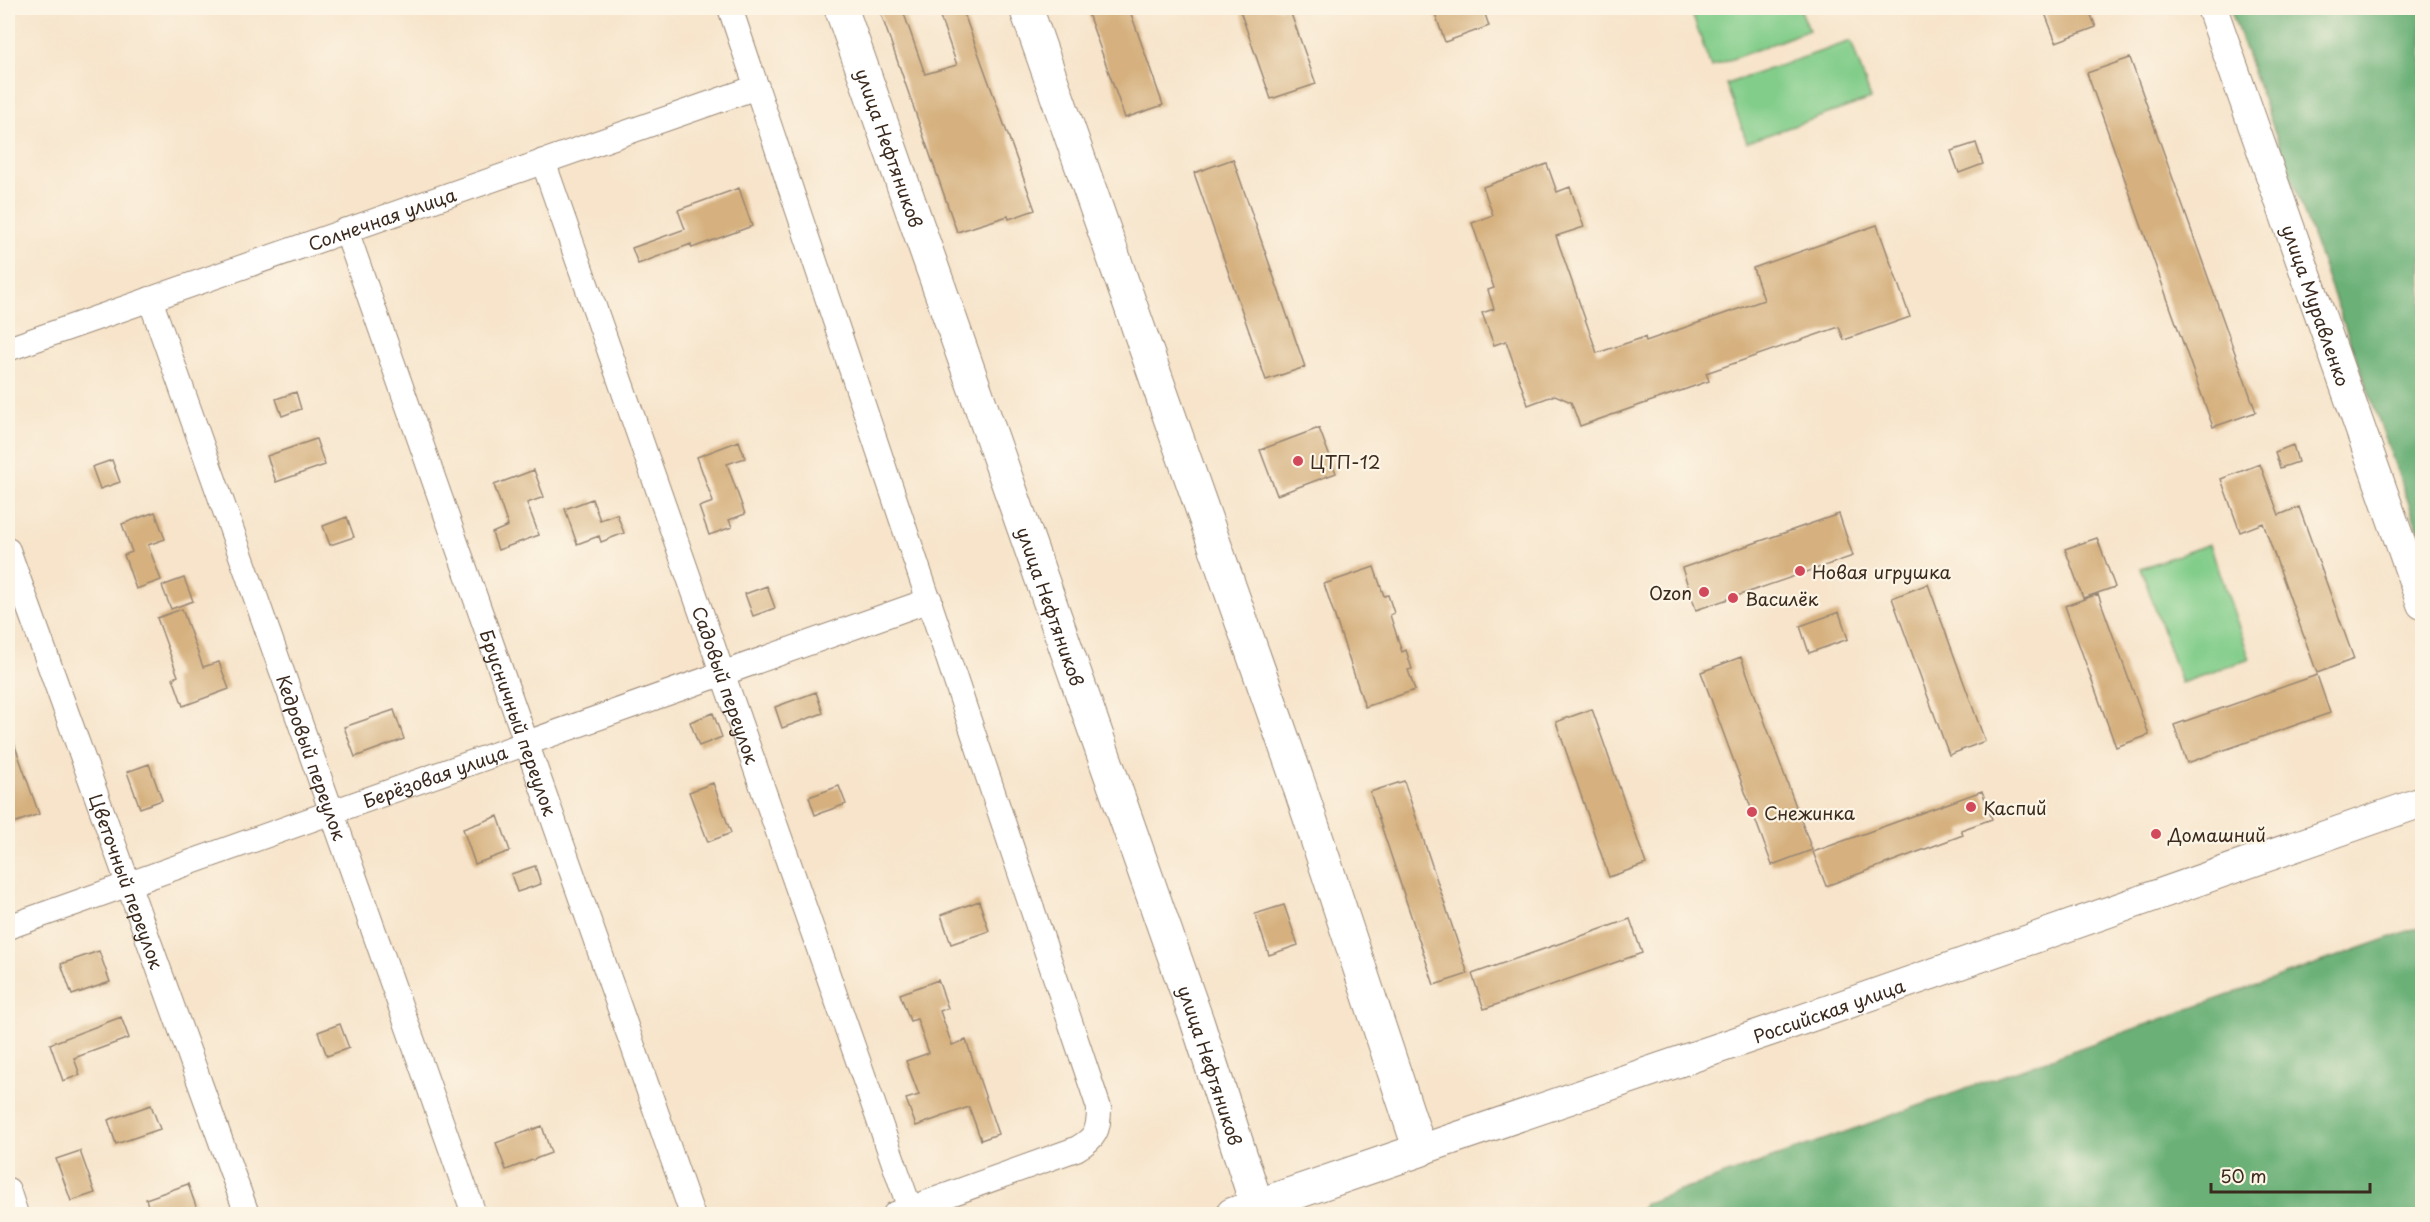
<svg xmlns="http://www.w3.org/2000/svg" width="2430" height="1222" viewBox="0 0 2430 1222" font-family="'Playpen Sans',sans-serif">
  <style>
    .green { fill: #83cd8b; stroke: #5f7c54; stroke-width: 1.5 }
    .forest { fill: #6ab077; stroke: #526d4a; stroke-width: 1.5 }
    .building { fill: #d6b17f }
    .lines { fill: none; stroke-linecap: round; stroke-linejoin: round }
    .minor-casing { stroke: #998774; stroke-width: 26 }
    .tertiary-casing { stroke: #998774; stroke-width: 32 }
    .secondary-casing { stroke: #998774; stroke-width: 35 }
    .minor { stroke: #fff; stroke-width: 24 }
    .tertiary { stroke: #fff; stroke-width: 30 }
    .secondary { stroke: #fff; stroke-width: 33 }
    .poi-dot { fill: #d1495b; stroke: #fcf5e5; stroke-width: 2 }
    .labels { text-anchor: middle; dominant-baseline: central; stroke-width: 4.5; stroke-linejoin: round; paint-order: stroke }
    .street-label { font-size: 18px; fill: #3b2a1e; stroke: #fcf5e5 }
    .poi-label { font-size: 18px; fill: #3b2a1e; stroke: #fcf5e5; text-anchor: start }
  </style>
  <rect width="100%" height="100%" fill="#fcf5e5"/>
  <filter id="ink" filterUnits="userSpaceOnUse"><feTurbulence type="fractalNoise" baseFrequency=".0167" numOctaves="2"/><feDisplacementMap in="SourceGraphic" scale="12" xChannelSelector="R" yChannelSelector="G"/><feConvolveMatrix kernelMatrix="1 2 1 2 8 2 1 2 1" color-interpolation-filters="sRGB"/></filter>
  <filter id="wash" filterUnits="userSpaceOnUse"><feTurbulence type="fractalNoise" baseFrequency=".008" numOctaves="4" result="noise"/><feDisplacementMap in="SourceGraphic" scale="24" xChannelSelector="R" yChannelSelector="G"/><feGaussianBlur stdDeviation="1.35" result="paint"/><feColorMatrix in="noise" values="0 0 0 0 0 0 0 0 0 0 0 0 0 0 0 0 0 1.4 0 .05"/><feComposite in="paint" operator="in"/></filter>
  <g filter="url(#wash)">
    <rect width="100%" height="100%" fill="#f7e4cb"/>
    <path class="green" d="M1701,8H1800L1809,30L1711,67L1691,11Z
      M1851,41L1871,99L1747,142L1726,84Z
      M2210,544L2250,659L2181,683L2141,568Z"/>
    <path class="forest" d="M2230,8H2422V540Z
      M2422,926V1214H1639L1646,1203Z"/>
    <g id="blocks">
      <path class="building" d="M879,8H902L925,74L957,65L937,8H962L1035,210L1009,219L1008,216L957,232Z
        M1086,8H1129L1163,105L1125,118Z
        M1239,8H1289L1316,84L1271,99Z
        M1433,8H1483L1489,26L1445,42Z
        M2043,8H2088L2096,27L2056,42Z
        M2130,58L2256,412L2213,427L2087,73Z
        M1976,143L1983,164L1959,173L1951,151Z
        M1233,159L1305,367L1266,380L1194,173Z
        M1547,164L1557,192L1570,187L1584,227L1556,236L1597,353L1645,337L1646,341L1764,300L1753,268L1877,225L1910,317L1844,340L1839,327L1706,373L1709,381L1580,426L1571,402L1555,395L1528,405L1506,341L1494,345L1482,313L1494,309L1488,290L1494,288L1472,223L1493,215L1483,187Z
        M739,188L752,226L692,248L691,244L638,264L632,248L685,229L678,210Z
        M296,392L301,409L282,416L276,399Z
        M1319,428L1336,473L1277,495L1260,450Z
        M316,439L325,465L276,482L267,456Z
        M739,441L745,458L727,464L745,514L729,520L732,527L709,535L699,507L713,502L697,457Z
        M2293,445L2298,462L2280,468L2275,452Z
        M112,460L120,482L100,489L92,467Z
        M2260,464L2279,515L2299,507L2354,659L2317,673L2263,523L2240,532L2221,479Z
        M534,470L544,497L527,503L539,535L498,550L492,533L508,526L494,485Z
        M592,499L600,520L617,514L624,533L601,542L599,536L577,544L565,509Z
        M155,512L165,539L148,545L161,580L136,589L124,555L132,552L122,524Z
        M1839,514L1853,556L1696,610L1682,568Z
        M347,517L354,537L330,545L323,526Z
        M2097,538L2115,587L2083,598L2065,549Z
        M1374,567L1384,596L1388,595L1394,613L1390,615L1402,652L1406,650L1412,669L1408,670L1415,690L1365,707L1324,584Z
        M184,578L193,601L171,609L162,586Z
        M1928,584L1985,741L1949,755L1892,598Z
        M767,586L775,608L753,616L745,594Z
        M2098,594L2149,735L2116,747L2065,606Z
        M182,609L203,667L219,662L229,689L183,706L173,678L178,676L157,618Z
        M1839,612L1848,639L1809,653L1800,626Z
        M1741,657L1812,850L1772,865L1701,672Z
        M2317,675L2330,713L2187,763L2174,725Z
        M816,692L823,713L782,728L775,707Z
        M1592,709L1646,864L1609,877L1556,722Z
        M394,710L404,739L355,757L344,727Z
        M713,713L722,737L699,746L690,722Z
        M8,732H10L39,814L8,825Z
        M149,764L162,800L140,808L127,772Z
        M1404,781L1468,974L1434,985L1370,792Z
        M713,783L731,833L708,842L689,792Z
        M839,786L846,804L815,815L809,797Z
        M1982,791L1992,819L1961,830L1963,835L1826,886L1813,852Z
        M498,816L510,851L475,864L463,829Z
        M535,866L541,884L517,892L511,874Z
        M979,901L989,931L951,944L941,915Z
        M1284,905L1298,945L1269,955L1255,914Z
        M1630,919L1642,953L1484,1009L1472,974Z
        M99,951L110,982L72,995L61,964Z
        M938,980L948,1008L940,1011L952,1045L966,1040L998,1134L981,1140L969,1107L916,1126L906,1099L919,1095L906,1061L929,1053L917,1019L910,1021L900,994Z
        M121,1017L129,1038L74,1058L80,1075L63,1081L50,1044Z
        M340,1024L349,1048L327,1056L318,1032Z
        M151,1105L160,1129L116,1144L108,1120Z
        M542,1126L551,1153L506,1170L496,1143Z
        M80,1151L95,1193L71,1201L56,1159Z
        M188,1184L197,1209L183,1215H151L146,1199Z"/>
    </g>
  </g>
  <g filter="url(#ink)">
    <use href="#blocks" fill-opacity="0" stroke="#998774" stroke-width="1.5"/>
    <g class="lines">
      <g class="minor-casing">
        <g id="minor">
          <path d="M730,8L1099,1108C1099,1130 1096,1138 1076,1149L895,1214"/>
          <path id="s1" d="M543,161L910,1209"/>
          <path id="s2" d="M346,230L692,1214"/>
          <path id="s3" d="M150,299L474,1214"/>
          <path id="s4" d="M8,349L757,87"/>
          <path id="s5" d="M8,550L247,1214"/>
          <path id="s6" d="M8,927L930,600"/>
          <path d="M8,1190L16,1214"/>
        </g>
      </g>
      <g class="tertiary-casing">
        <g id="tertiary">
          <path id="s7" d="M2212,8L2422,604"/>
          <path id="s8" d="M1420,1150L1772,1030L2422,802"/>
        </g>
      </g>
      <g class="secondary-casing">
        <g id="secondary">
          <path id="s9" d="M841,8L1197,1021L1257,1206"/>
          <path d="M1026,8L1298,782L1420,1150L1233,1214"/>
        </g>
      </g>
      <use href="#minor" class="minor"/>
      <use href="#tertiary" class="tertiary"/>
      <use href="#secondary" class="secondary"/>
    </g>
  </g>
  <g class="poi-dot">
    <circle cx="1298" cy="461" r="6"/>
    <circle cx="1800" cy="571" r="6"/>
    <circle cx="1704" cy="592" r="6"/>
    <circle cx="1733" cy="598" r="6"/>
    <circle cx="1971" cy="807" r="6"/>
    <circle cx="1752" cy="812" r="6"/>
    <circle cx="2156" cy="834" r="6"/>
  </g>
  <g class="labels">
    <g class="street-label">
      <text stroke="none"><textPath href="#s9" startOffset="148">улица Нефтяников</textPath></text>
      <text stroke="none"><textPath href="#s4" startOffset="396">Солнечная улица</textPath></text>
      <text stroke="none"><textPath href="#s7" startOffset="315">улица Муравленко</textPath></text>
      <text stroke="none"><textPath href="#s9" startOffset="634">улица Нефтяников</textPath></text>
      <text stroke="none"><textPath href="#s1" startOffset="555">Садовый переулок</textPath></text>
      <text stroke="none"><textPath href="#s2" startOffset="522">Брусничный переулок</textPath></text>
      <text stroke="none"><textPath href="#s3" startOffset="486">Кедровый переулок</textPath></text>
      <text stroke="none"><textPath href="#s6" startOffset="453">Берёзовая улица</textPath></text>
      <text stroke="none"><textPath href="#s5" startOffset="352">Цветочный переулок</textPath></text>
      <text stroke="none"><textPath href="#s8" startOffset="432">Российская улица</textPath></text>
      <text stroke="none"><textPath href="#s9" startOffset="1120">улица Нефтяников</textPath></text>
    </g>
    <g class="poi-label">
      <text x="1310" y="461">ЦТП-12</text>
      <text x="1812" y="571">Новая игрушка</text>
      <text x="1692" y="592" text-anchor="end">Ozon</text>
      <text x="1745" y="598">Василёк</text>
      <text x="1983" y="807">Каспий</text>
      <text x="1764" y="812">Снежинка</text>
      <text x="2168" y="834">Домашний</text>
    </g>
  </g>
  <rect width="2430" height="1222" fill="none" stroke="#fcf5e5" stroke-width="30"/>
  <path d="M2211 1183v9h159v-9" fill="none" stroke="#3b2a1e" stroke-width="3"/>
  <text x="2220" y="1183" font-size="18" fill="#3b2a1e" stroke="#fcf5e5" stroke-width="4.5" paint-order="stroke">50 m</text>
</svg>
